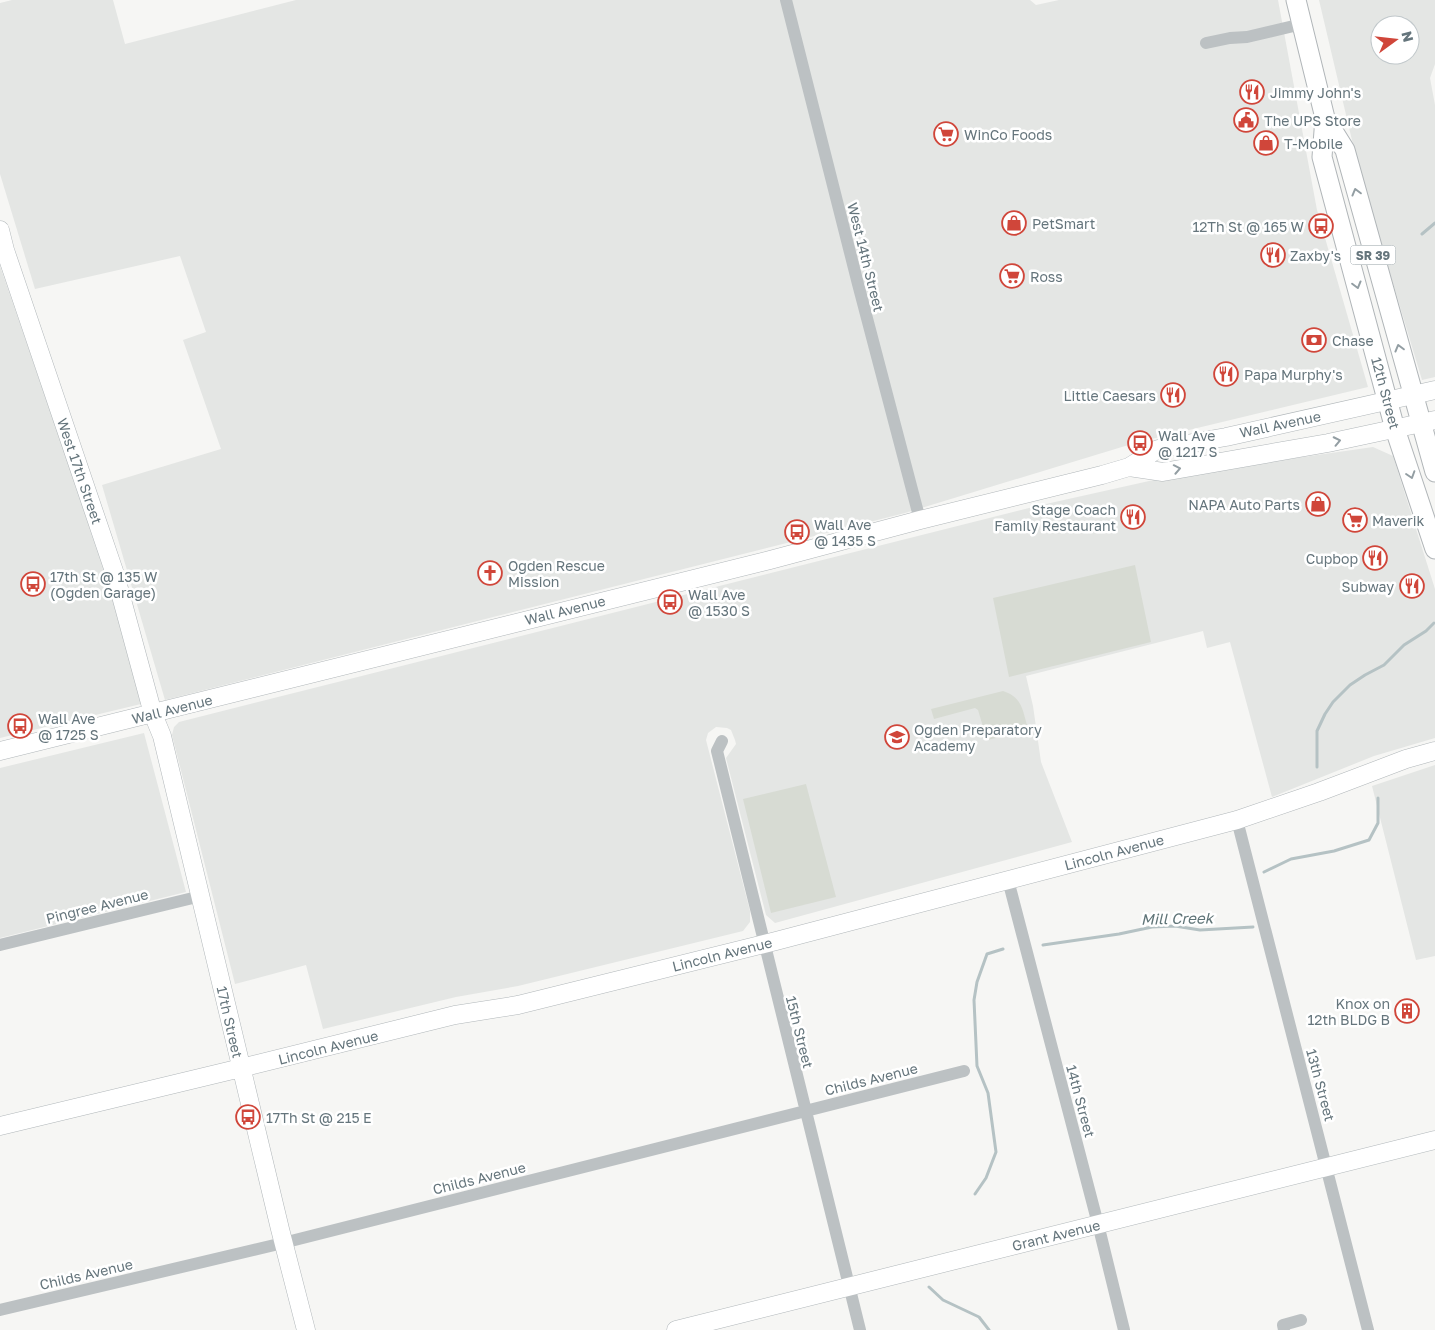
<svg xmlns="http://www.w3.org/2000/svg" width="1435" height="1330" viewBox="0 0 1435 1330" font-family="'Golos Text',sans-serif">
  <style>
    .built { fill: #e4e6e4; fill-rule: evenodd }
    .green { fill: #d7dbd3 }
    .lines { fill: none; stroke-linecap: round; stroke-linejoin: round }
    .stream { stroke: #b5c2c4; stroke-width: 3 }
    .secondary-casing { stroke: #b1b7ba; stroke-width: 19 }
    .primary-casing { stroke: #b0b5b8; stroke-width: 21 }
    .street { stroke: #bcc1c3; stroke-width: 12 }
    .secondary { stroke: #fff; stroke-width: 18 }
    .primary { stroke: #fff; stroke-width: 19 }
    .oneway { stroke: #939ea3 }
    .labels { text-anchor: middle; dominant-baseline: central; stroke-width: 5; stroke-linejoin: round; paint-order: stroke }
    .shield { fill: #fff; stroke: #939ea3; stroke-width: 1 }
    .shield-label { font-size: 12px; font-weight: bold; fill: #65757c }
    .poi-label { font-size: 14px; fill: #65757c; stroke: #fff; text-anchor: start }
    .street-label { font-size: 14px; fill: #65757c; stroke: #fff }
    .water-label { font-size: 15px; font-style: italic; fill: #5f7477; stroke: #fff }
  </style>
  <rect width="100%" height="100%" fill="#f6f6f4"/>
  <path class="built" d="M12,0H113L125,44L296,0H1030L1036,5L1059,0H1278L1317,210L1368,387L1135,443L905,513L165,700L102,485L221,449L183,340L206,332L180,256L35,289L0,174V3Z
    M1319,0H1435V64L1430,78L1435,105V377L1422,380L1359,170ZM1380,25H1410V55H1380Z
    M0,266L103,564L141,704L0,738Z
    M1373,447L1393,456L1435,589V738L1374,756L1272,797L1230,642L1207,648L1203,631L1026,676L1033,706L1041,762L1072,842L775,923L766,915L726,758L736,744L735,740L731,730L727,728L716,727L708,733L706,740L750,911V922L743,931L518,986L456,997L323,1029L306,965L235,984L172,735L174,727L179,722L1037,506L1176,475Z
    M144,733L186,892L0,938V768Z
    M1435,765V956L1416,960L1372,786Z"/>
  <path class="green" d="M1135,565L1151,642L1009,677L993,598Z
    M1003,691C1024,698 1022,711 1029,731L987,740L978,710L975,708L934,719L931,709Z
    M806,784L836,897L771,913L743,799Z"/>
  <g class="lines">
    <path class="stream" d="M1422,234L1435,223
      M1317,767V731L1325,714L1333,702L1350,685L1365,675L1384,665L1404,645L1426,631L1434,623
      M1264,872L1291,859L1334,851L1369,840L1378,823V798
      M1043,945L1119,934L1152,927L1175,926L1200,930L1253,927
      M975,1194L986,1178L996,1152L988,1093L977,1066L974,1000L977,982L987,954L1003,949
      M929,1287L943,1300L979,1317L989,1330"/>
    <g class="secondary-casing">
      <path id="secondary" d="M0,230L5,250L115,574L153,714L162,736L280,1229L306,1330
        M1129,467L1163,472L1328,443L1435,420
        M0,751L770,560L920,520L1102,475L1129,467L1158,449L1226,437L1435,390
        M0,1126L241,1068L455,1015L518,1005L776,941L1237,820L1319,792L1406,759L1435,751
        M676,1330L1435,1140"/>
    </g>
    <g class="primary-casing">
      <path id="primary" d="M1296,0L1325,118L1345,150L1435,472
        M1325,118L1322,157L1395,429L1435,549"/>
    </g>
    <path class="street" d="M786,0L858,284L920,520
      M1206,43L1230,38L1247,37L1302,24
      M722,741L717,751L860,1330
      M1237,820L1368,1330
      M1008,880L1098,1224L1124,1330
      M0,945L201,896
      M0,1310L283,1243L964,1071
      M1284,1330L1283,1325L1301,1320"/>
    <use href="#secondary" class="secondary"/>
    <use href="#primary" class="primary"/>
  </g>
  <defs><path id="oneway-chevron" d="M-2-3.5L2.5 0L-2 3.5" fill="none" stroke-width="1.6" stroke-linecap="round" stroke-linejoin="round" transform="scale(1.25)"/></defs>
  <g class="oneway">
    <use href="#oneway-chevron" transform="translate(1356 192) rotate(-105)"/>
    <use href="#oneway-chevron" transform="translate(1357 285) rotate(75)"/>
    <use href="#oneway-chevron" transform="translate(1399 348) rotate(-105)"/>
    <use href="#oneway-chevron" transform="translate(1337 441) rotate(-12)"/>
    <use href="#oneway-chevron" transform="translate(1177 469) rotate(-11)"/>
    <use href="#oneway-chevron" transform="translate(1411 475) rotate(72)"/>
  </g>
  <defs>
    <g id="restaurant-ring" transform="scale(1.25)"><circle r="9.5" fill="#fff" stroke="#d0463a" stroke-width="1.5"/><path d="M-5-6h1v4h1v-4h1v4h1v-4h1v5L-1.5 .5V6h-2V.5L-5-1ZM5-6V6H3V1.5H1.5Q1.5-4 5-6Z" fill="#d0463a"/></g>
    <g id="civic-ring" transform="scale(1.25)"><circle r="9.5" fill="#fff" stroke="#d0463a" stroke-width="1.5"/><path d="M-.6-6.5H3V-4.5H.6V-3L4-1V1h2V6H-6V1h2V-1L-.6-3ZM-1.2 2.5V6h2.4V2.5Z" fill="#d0463a"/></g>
    <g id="supermarket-ring" transform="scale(1.25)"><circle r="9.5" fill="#fff" stroke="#d0463a" stroke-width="1.5"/><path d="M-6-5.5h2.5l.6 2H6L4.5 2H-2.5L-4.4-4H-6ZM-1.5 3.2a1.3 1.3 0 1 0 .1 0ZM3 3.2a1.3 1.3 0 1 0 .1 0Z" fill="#d0463a"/></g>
    <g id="shop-ring" transform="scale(1.25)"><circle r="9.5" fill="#fff" stroke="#d0463a" stroke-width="1.5"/><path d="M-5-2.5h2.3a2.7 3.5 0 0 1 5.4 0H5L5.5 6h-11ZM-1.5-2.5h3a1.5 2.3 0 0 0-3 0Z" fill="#d0463a"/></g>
    <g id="bus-ring" transform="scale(1.25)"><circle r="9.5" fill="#fff" stroke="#d0463a" stroke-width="1.5"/><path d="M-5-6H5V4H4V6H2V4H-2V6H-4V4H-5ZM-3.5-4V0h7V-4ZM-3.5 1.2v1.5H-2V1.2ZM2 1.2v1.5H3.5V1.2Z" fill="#d0463a"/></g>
    <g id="bank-ring" transform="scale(1.25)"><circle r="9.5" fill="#fff" stroke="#d0463a" stroke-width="1.5"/><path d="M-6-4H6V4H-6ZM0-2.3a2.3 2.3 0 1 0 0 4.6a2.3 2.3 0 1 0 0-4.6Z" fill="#d0463a"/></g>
    <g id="church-ring" transform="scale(1.25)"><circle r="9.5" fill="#fff" stroke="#d0463a" stroke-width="1.5"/><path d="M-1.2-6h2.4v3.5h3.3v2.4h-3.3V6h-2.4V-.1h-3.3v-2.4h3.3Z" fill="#d0463a"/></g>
    <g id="school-ring" transform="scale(1.25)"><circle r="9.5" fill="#fff" stroke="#d0463a" stroke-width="1.5"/><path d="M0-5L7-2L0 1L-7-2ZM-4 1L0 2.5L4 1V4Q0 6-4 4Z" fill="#d0463a"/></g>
    <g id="building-ring" transform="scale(1.25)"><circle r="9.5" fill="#fff" stroke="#d0463a" stroke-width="1.5"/><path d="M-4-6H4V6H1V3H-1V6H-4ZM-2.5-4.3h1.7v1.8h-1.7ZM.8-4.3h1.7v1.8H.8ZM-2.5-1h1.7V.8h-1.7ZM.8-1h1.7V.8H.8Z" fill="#d0463a"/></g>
  </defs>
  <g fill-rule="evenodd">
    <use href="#restaurant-ring" x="1252" y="92"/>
    <use href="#civic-ring" x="1246" y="120"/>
    <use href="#supermarket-ring" x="946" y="134"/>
    <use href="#shop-ring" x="1266" y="143"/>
    <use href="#shop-ring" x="1014" y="223"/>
    <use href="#bus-ring" x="1321" y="226"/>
    <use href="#restaurant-ring" x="1273" y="255"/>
    <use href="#supermarket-ring" x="1012" y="276"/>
    <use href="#bank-ring" x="1314" y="340"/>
    <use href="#restaurant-ring" x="1226" y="374"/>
    <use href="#restaurant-ring" x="1173" y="395"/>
    <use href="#bus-ring" x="1140" y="443"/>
    <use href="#shop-ring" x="1318" y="504"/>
    <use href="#restaurant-ring" x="1133" y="517"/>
    <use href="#supermarket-ring" x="1355" y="520"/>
    <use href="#bus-ring" x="797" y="532"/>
    <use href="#restaurant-ring" x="1375" y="558"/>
    <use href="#church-ring" x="490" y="573"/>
    <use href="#bus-ring" x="33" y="584"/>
    <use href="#restaurant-ring" x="1412" y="586"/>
    <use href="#bus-ring" x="670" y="602"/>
    <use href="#bus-ring" x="20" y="726"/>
    <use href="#school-ring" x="897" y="737"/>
    <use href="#building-ring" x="1407" y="1011"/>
    <use href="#bus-ring" x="248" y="1117"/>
  </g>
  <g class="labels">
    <rect class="shield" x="1350.5" y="245.5" width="45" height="19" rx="4"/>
    <g class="shield-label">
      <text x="1373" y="255">SR 39</text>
    </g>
    <g class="poi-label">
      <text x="1270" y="92">Jimmy John's</text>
      <text x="1264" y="120">The UPS Store</text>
      <text x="964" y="134">WinCo Foods</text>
      <text x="1284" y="143">T-Mobile</text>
      <text x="1032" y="223">PetSmart</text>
      <text x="1304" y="226" text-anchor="end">12Th St @ 165 W</text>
      <text x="1290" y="255">Zaxby's</text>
      <text x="1030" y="276">Ross</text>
      <text x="1332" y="340">Chase</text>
      <text x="1244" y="374">Papa Murphy's</text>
      <text x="1156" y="395" text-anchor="end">Little Caesars</text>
      <text x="1158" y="435">Wall Ave<tspan x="1158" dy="16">@ 1217 S</tspan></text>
      <text x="1300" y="504" text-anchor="end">NAPA Auto Parts</text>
      <text x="1116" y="509" text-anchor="end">Stage Coach<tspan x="1116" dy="16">Family Restaurant</tspan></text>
      <text x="1372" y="520">Maverik</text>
      <text x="814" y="524">Wall Ave<tspan x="814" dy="16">@ 1435 S</tspan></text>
      <text x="1358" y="558" text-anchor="end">Cupbop</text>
      <text x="508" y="565">Ogden Rescue<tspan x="508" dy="16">Mission</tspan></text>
      <text x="50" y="576">17th St @ 135 W<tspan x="50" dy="16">(Ogden Garage)</tspan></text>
      <text x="1394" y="586" text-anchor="end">Subway</text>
      <text x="688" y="594">Wall Ave<tspan x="688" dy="16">@ 1530 S</tspan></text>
      <text x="38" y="718">Wall Ave<tspan x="38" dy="16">@ 1725 S</tspan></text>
      <text x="914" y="729">Ogden Preparatory<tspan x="914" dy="16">Academy</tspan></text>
      <text x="1390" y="1003" text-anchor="end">Knox on<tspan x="1390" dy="16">12th BLDG B</tspan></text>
      <text x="266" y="1117">17Th St @ 215 E</text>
    </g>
    <g class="street-label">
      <text transform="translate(866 257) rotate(76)">West 14th Street</text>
      <text transform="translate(1386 393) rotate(75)">12th Street</text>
      <text transform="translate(1280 424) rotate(-12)">Wall Avenue</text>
      <text transform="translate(80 471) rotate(71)">West 17th Street</text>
      <text transform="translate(565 610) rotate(-14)">Wall Avenue</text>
      <text transform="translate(172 709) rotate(-14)">Wall Avenue</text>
      <text transform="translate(1114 852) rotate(-15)">Lincoln Avenue</text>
      <text transform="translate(97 906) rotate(-14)">Pingree Avenue</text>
      <text transform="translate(722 954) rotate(-14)">Lincoln Avenue</text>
      <text transform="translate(230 1022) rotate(77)">17th Street</text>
      <text transform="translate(800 1032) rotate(76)">15th Street</text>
      <text transform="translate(328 1047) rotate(-14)">Lincoln Avenue</text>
      <text transform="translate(871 1079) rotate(-14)">Childs Avenue</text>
      <text transform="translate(1321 1085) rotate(75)">13th Street</text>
      <text transform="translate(1081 1101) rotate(75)">14th Street</text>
      <text transform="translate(479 1178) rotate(-14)">Childs Avenue</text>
      <text transform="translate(1056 1235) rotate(-14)">Grant Avenue</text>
      <text transform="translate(86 1274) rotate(-13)">Childs Avenue</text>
    </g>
    <g class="water-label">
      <text transform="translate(1177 918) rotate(-1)">Mill Creek</text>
    </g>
  </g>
  <g transform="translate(1395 40) rotate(75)"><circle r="24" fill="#ffffff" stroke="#c1c8cb"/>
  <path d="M0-4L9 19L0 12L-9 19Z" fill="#d0463a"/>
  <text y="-8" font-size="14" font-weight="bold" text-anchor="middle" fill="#65757c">N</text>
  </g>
</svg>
